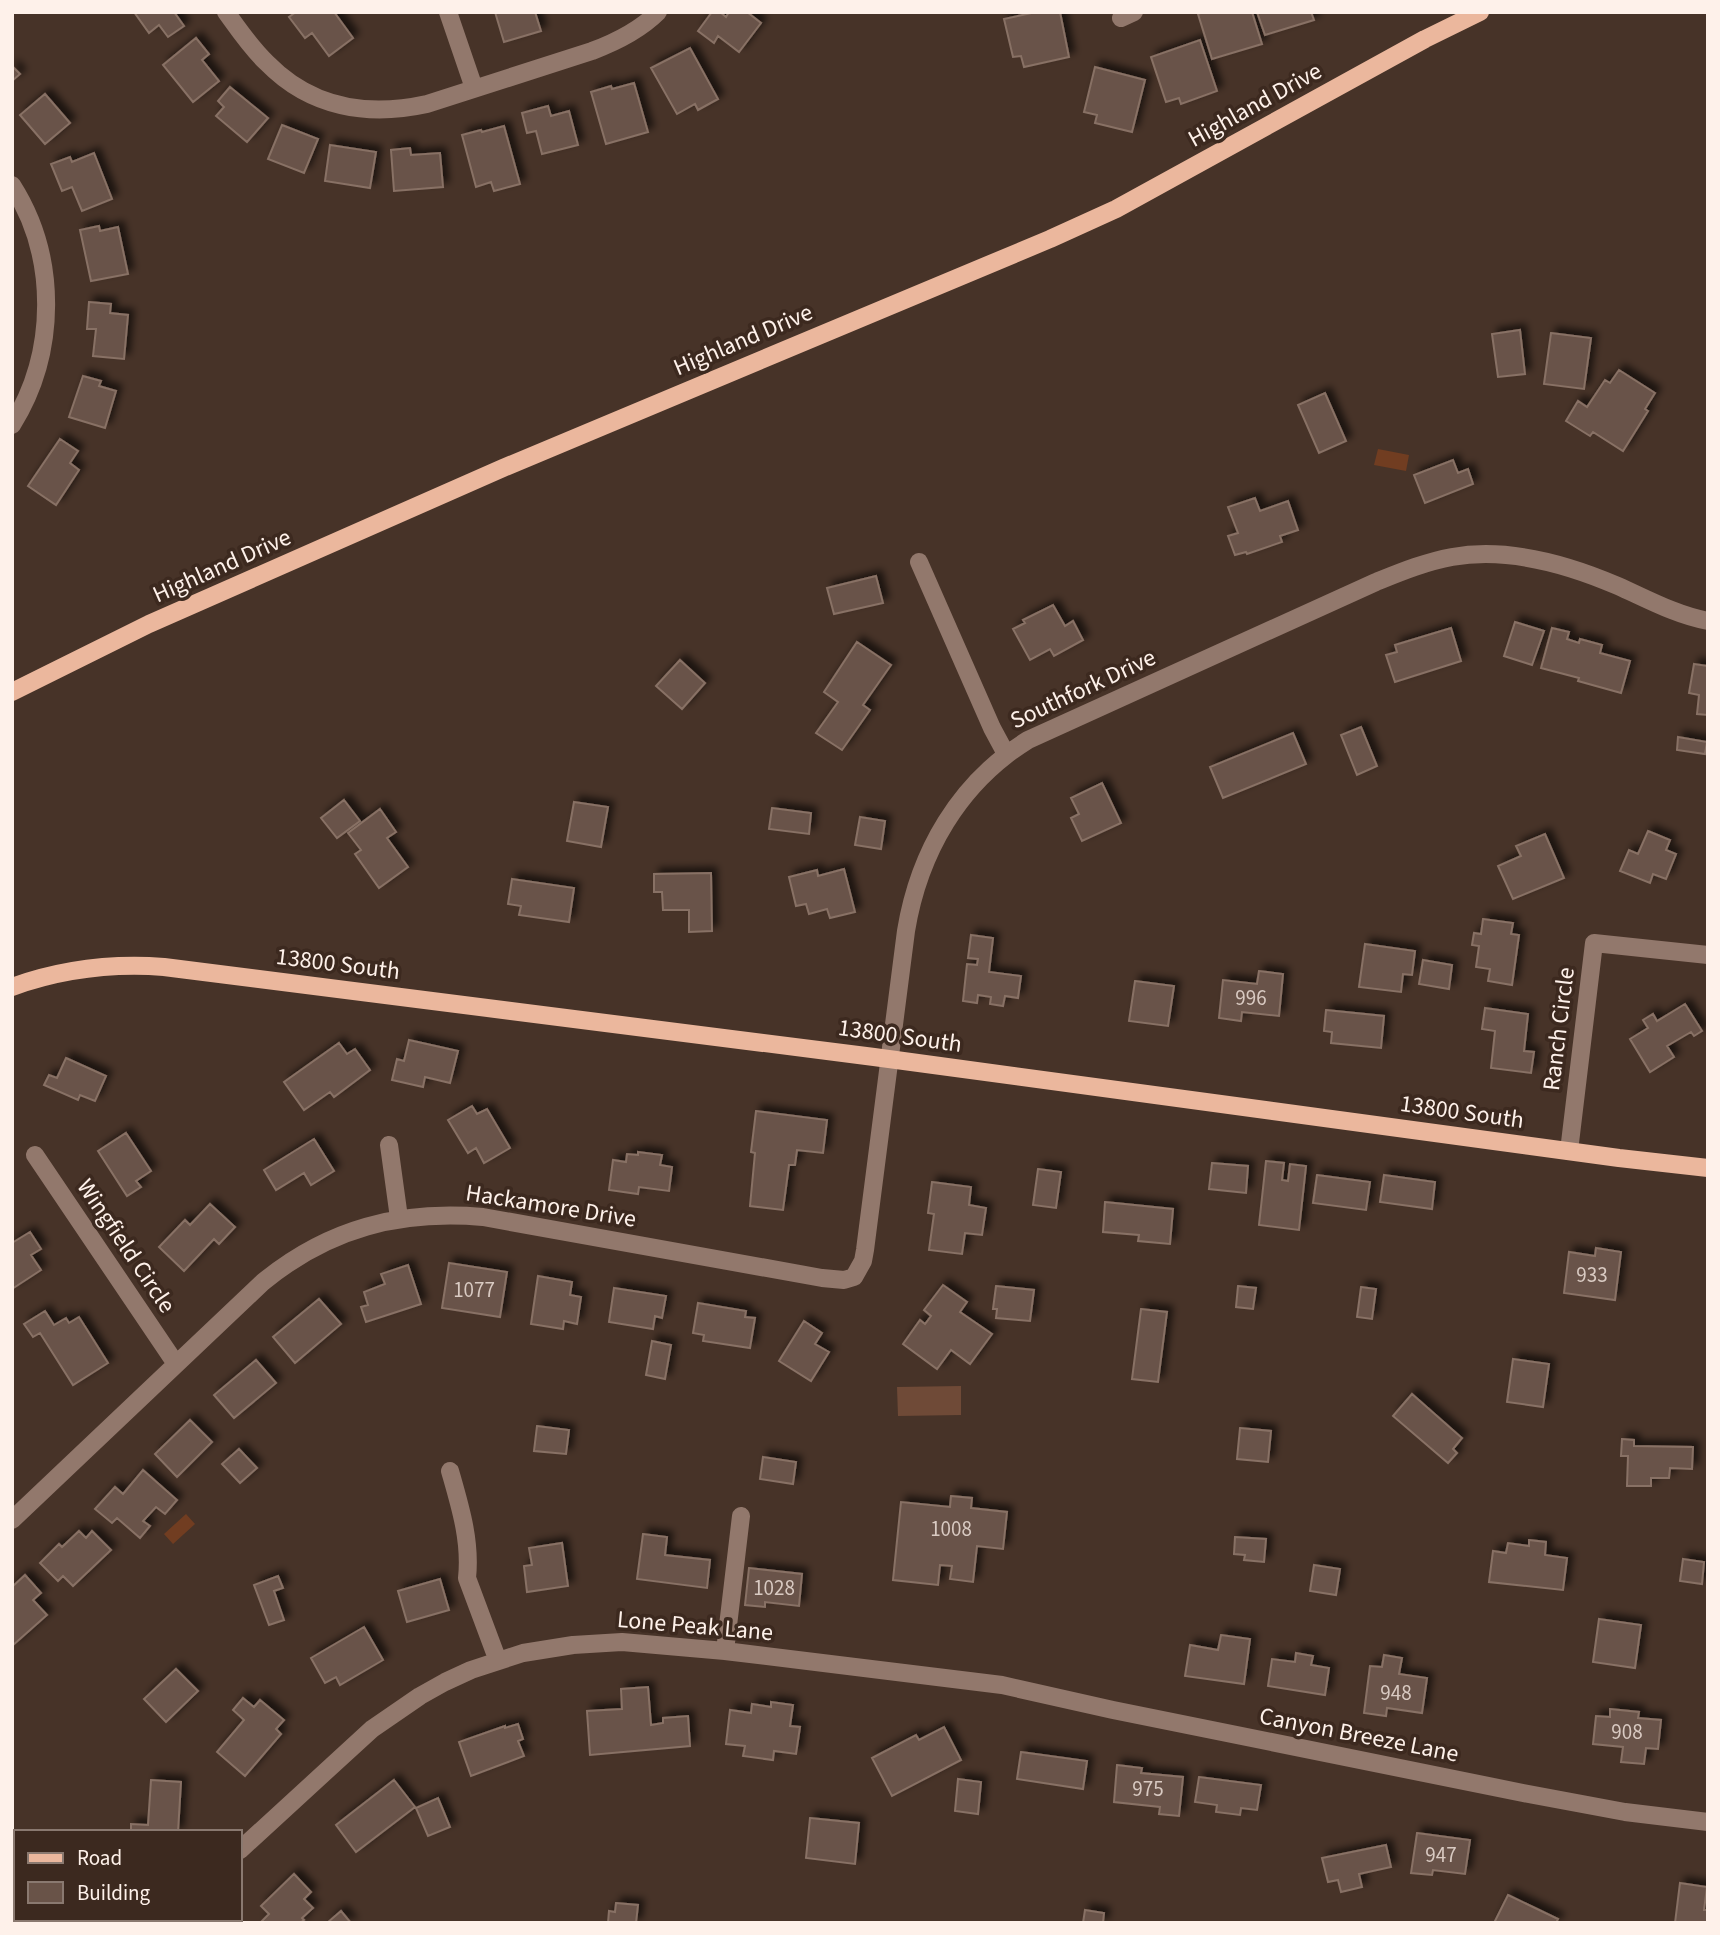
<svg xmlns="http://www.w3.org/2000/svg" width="1720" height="1935" viewBox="0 0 1720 1935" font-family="'Source Sans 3',sans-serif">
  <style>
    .green { fill: #6f4a37 }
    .water { fill: #713d21 }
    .building { fill: #695348; stroke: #887165; stroke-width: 2; filter: url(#shadow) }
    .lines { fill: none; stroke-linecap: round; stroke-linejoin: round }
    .minor { stroke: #92786c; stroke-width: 18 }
    .major { stroke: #ebb79d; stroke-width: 18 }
    .labels { text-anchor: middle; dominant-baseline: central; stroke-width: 7; stroke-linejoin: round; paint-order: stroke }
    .number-label { font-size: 21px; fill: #d9cac2 }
    .street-label { font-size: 24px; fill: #fef1ea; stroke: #3c291f }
  </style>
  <defs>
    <filter id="shadow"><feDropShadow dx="5.5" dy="-5.5" stdDeviation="3.5" flood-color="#0009"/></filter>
  </defs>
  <rect width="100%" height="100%" fill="#473328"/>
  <path class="green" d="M961,1386V1415L898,1416L897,1387Z"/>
  <path class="water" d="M1378,449L1409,455L1406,471L1374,465Z
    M186,1514L195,1524L173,1544L164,1534Z"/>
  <path class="building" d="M134,12H174L184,26L168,37L159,25L149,33Z
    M296,12H334L353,38L329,56L312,33L305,38L289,17Z
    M495,12H535L541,31L504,42Z
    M712,12H720L726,17L729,12H747L761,23L739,52L718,36L714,43L698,31Z
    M1036,12H1060L1069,57L1024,67L1021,56L1013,57L1004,19Z
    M1203,12H1252L1262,44L1212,59L1198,14Z
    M1257,12H1311L1314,20L1265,35Z
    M196,38L209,54L202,60L219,81L193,102L163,65Z
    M1200,40L1217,91L1181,104L1179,98L1166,102L1151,57Z
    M690,48L718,99L698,110L695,104L677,114L651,68Z
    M12,66L20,74L12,81Z
    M1095,67L1145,80L1132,132L1095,123L1097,115L1084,112Z
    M634,83L648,132L606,144L591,92L611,86L612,89Z
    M230,87L268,118L247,142L216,116L224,107L218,101Z
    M45,94L70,123L45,144L20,115Z
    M548,106L551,116L569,111L578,145L542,154L536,131L527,133L522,113Z
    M282,125L318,139L304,173L268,159Z
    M504,126L520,184L494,191L491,182L476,187L462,135L481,130L482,132Z
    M330,145L376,152L370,188L325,181Z
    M410,148L411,155L440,153L443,187L394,191L391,150Z
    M94,153L112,199L82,211L72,187L62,191L51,164L70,157L72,162Z
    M99,226L100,231L118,227L128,274L91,281L80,230Z
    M89,302L111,304L110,313L128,315L124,359L93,356L96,329H87Z
    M1520,330L1525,374L1498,377L1492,334Z
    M1551,333L1591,338L1584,389L1544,384Z
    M1619,370L1655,393L1645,409L1648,411L1623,451L1593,432L1590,436L1566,421L1578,401L1587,407L1605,380L1610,383Z
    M83,376L101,381L99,386L116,391L105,428L69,417Z
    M1325,393L1346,441L1319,453L1298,405Z
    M60,439L78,451L70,463L79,470L56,505L28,486Z
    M1453,460L1458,473L1468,469L1473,484L1425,503L1414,475Z
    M1255,498L1260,511L1288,501L1298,530L1280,536L1282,542L1247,554L1246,552L1235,555L1228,536L1238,533L1228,507Z
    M876,576L883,603L834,614L827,588Z
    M1053,605L1065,626L1073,621L1083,640L1054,656L1050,649L1030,660L1013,629L1025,623L1023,620Z
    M1515,622L1544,631L1532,665L1504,656Z
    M1451,628L1461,661L1395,682L1386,655L1397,652L1395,645Z
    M1552,628L1569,632L1567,639L1579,643L1580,639L1602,645L1600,653L1630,661L1621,693L1578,681L1579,678L1541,668Z
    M857,642L891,665L863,705L870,710L842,750L816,733L838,702L824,692Z
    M680,660L705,683L682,709L656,686Z
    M1694,664L1708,666V715L1697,714L1699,695L1689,693Z
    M1361,727L1377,766L1357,775L1341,735Z
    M1293,733L1306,764L1223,798L1210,767Z
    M1678,737L1707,742L1705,754L1677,750Z
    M1102,783L1121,823L1082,841L1071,818L1079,814L1071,798Z
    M344,800L360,821L337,838L321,818Z
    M574,802L608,807L601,847L567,841Z
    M772,808L811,813L809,834L769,829Z
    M380,809L396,832L387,838L408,867L379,888L355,854L361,850L348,833Z
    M860,817L885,821L881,849L855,845Z
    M1648,831L1670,840L1666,850L1676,854L1666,879L1653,874L1650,883L1620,871L1629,850L1638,854Z
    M1545,834L1564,878L1513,899L1498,866L1521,856L1516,846Z
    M844,869L855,912L830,918L827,909L809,914L806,904L796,906L789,877L817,870L818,876Z
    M711,873L712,931L689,932V910H663L662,892H654V874Z
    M512,879L574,888L569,922L519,915L521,906L508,904Z
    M1483,919L1513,923L1511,934L1519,935L1512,985L1488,981L1490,969L1476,967L1479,946L1472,945L1474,933L1481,934Z
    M971,935L993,938L989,972L1021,976L1018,998L1005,996L1003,1006L990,1004L991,997L978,995L977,1003L963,1001L967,964L977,965L978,959L968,958Z
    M1365,944L1415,951L1412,975L1403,974L1401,992L1359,987Z
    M1423,960L1452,965L1449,989L1419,984Z
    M1259,971L1283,974L1279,1016L1242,1012L1241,1021L1219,1018L1223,980L1257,984Z
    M1135,981L1174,986L1168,1026L1129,1021Z
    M1685,1004L1702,1031L1694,1036L1691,1032L1667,1046L1674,1057L1650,1072L1630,1039L1648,1028L1643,1020L1653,1014L1657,1021Z
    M1485,1008L1528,1014L1524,1051L1534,1052L1531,1073L1491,1068L1495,1031L1482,1029Z
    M1326,1010L1384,1016L1381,1048L1331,1043L1332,1032L1324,1031Z
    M409,1040L458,1051L450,1083L425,1077L423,1087L392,1080L397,1059L404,1061Z
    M339,1043L347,1054L355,1049L370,1070L334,1097L330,1092L304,1110L284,1082Z
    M66,1058L106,1076L95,1101L80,1095L78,1100L44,1085L49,1075L57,1078Z
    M472,1106L477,1114L487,1109L510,1148L484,1163L476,1148L468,1153L448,1120Z
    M756,1111L827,1120L823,1153L797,1150L795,1165H789L783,1210L750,1206L755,1153L751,1152Z
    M126,1133L151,1171L136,1181L141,1187L127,1196L98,1151Z
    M314,1139L334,1171L311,1185L304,1173L276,1190L264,1170Z
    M638,1152L662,1155L660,1165L672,1167L669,1191L639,1187L638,1194L609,1190L613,1160L626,1162L627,1154L638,1155Z
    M1266,1161L1284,1163L1282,1180L1288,1181L1290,1164L1306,1166L1299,1230L1259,1225Z
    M1212,1163L1248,1166L1246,1193L1209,1189Z
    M1038,1169L1061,1172L1056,1208L1033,1205Z
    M1317,1175L1370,1182L1366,1210L1313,1203Z
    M1384,1175L1435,1182L1432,1209L1380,1202Z
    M932,1182L971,1187L969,1205L986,1208L982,1235L965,1233L962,1254L929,1250L934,1214L928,1213Z
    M1105,1202L1173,1209L1170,1244L1138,1241L1139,1235L1103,1232Z
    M210,1204L235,1227L219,1244L214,1239L184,1271L159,1247L185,1220L190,1225Z
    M30,1232L41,1249L31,1255L41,1270L12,1289V1243Z
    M1596,1248L1621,1252L1615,1300L1564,1293L1569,1252L1595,1256Z
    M449,1263L507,1272L500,1317L442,1308Z
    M408,1265L421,1304L366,1322L361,1307L368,1305L364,1292L385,1284L381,1274Z
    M538,1276L572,1282L570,1295L581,1297L577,1324L564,1321L563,1329L531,1324Z
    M943,1285L967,1302L960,1312L992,1334L970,1364L951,1350L937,1369L903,1344L920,1320L925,1324L931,1316L924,1310Z
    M996,1286L1034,1290L1030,1321L996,1318L997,1309H993Z
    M1238,1286L1256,1288L1253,1309L1236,1307Z
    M1361,1287L1376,1289L1372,1319L1357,1317Z
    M614,1288L666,1296L662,1318L655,1316L653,1329L609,1322Z
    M319,1299L341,1324L295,1363L273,1337Z
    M698,1303L746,1311L745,1317L755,1318L750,1348L703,1341L704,1335L693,1333Z
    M1141,1309L1167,1312L1158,1382L1132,1379Z
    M45,1311L54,1325L66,1318L69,1323L79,1317L108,1363L73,1385L40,1333L33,1337L24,1324Z
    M804,1321L822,1333L815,1344L829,1352L811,1381L779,1361Z
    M652,1341L671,1345L665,1379L646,1375Z
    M1513,1359L1549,1364L1543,1407L1507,1402Z
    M256,1360L276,1383L234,1418L214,1395Z
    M1412,1394L1462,1438L1453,1449L1457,1453L1448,1463L1393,1416Z
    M190,1420L212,1442L177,1477L155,1454Z
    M537,1426L569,1430L566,1454L534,1451Z
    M1240,1428L1271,1431L1268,1462L1237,1459Z
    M1622,1439L1634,1440V1446L1693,1447L1692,1469L1670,1468L1669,1478H1651V1486H1627L1628,1456H1621Z
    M239,1449L257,1468L240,1483L222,1464Z
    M763,1457L796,1462L793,1484L760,1479Z
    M143,1470L177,1500L165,1514L156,1507L143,1521L150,1526L140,1538L117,1518L112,1523L95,1509L115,1487L123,1494Z
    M951,1496L972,1498L971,1508L1007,1512L1003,1549L977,1546L973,1582L950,1579L952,1566L940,1565L938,1585L893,1580L901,1502L950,1507Z
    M79,1531L86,1538L92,1531L111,1550L73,1586L63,1576L58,1581L40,1563L59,1544L62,1547Z
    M643,1534L667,1537L665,1555L710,1560L707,1588L637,1579Z
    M1235,1537L1266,1539L1264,1562L1244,1560L1245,1555L1234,1554Z
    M1529,1540L1546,1542L1545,1555L1567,1558L1563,1590L1489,1582L1493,1551L1506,1553L1508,1543L1529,1546Z
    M562,1543L568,1586L527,1592L524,1566L532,1565L529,1548Z
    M1683,1559L1704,1562L1702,1584L1680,1581Z
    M1314,1565L1340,1569L1336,1595L1310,1591Z
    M749,1568L802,1574L799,1606L765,1602V1607L745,1605Z
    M25,1575L41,1593L33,1600L47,1615L12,1646V1587Z
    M278,1576L283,1588L274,1591L284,1620L269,1625L254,1585Z
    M440,1579L449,1610L407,1622L398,1591Z
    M1599,1619L1641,1625L1635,1668L1593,1662Z
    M364,1627L383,1660L340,1685L336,1677L325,1683L311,1658Z
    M1221,1635L1250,1639L1244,1684L1185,1676L1190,1645L1218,1650Z
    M1296,1653L1313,1656L1311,1665L1329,1668L1325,1695L1268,1686L1272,1659L1295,1662Z
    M1384,1655L1402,1658L1399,1674L1427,1678L1422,1713L1387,1708L1386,1716L1364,1713L1370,1666L1382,1667Z
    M176,1669L198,1691L166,1722L144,1699Z
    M648,1687L651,1725L663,1723V1718L688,1716L690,1746L590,1755L587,1711L622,1709L621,1689Z
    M243,1698L254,1707L260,1700L284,1720L276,1729L281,1734L245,1776L217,1752L244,1720L233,1710Z
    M771,1702L793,1705L790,1726L800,1727L796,1754L774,1751L773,1760L743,1756L745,1746L726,1744L730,1710L751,1713L752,1704L771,1707Z
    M1610,1709L1639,1712L1638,1718L1661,1720L1658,1749L1646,1748L1644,1764L1621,1762L1623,1747L1593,1744L1596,1716L1610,1717Z
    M518,1724L523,1739L518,1741L524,1756L471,1776L459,1742L505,1726V1728Z
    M944,1727L961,1760L892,1796L872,1758L916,1735L919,1740Z
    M1021,1752L1087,1761L1083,1789L1017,1779Z
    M1117,1765L1142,1768L1141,1773L1183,1777L1179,1816L1159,1814L1160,1807L1114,1802Z
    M1199,1777L1261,1785L1257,1810L1241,1808L1240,1815L1216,1812L1217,1805L1195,1802Z
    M958,1779L981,1782L978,1814L955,1811Z
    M151,1780L181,1782L178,1832H131V1824L148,1825Z
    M394,1780L415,1807L356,1852L336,1825Z
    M438,1798L450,1827L428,1836L416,1808Z
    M810,1818L859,1823L855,1864L806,1858Z
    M1417,1833L1470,1840L1465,1874L1433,1870L1432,1875L1411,1873Z
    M1386,1845L1391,1867L1359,1874L1362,1887L1341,1892L1338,1880L1328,1882L1322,1858Z
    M294,1874L311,1892L304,1899L313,1908L302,1918L304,1920L300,1923H263L261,1922L269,1914L261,1906Z
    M1680,1883L1707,1887L1704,1910H1708V1923H1675Z
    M1508,1895L1558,1919L1556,1923H1494Z
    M616,1903L638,1905L636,1923H608L609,1911L615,1912Z
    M1085,1910L1104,1913L1103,1923H1083Z
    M341,1911L351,1923H327Z
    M44,1919H79L76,1923H42L41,1922Z"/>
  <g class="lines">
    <path class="minor" d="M226,12C239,30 251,48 267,63C311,108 368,117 427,104L592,51C616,42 639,31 658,12
      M448,12L474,88
      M1121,18L1134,12
      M12,185C58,257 57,353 12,425
      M919,562L992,728L1006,754
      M389,1145L399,1218
      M1569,1151L1594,943L1708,955
      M35,1155L176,1364
      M450,1471C460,1506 471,1541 467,1578L498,1661
      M12,1520L263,1282C329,1228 400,1210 483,1217L822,1278L844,1280L854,1277L863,1261L865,1250L906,931C919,852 959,783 1028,740L1376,582C1401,572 1425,562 1452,557C1508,547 1567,564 1618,586C1647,599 1676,615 1708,621
      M725,1651L741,1516
      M240,1850L372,1729L420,1696L445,1682L471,1670L523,1653L573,1645L622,1642L725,1651L1002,1685L1113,1710L1523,1793L1625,1812L1708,1822
      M161,1923L165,1919"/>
    <path class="major" d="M12,692L149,624L503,468L1050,239L1116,209L1425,39L1480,12
      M12,987C62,969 111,963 164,967L874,1057L1619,1158L1708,1168"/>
  </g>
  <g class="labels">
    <g class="number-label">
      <text x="1251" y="998">996</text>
      <text x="1592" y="1275">933</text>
      <text x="474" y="1290">1077</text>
      <text x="951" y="1529">1008</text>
      <text x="774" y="1588">1028</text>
      <text x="1396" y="1693">948</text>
      <text x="1627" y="1732">908</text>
      <text x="1148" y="1789">975</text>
      <text x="1441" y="1855">947</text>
    </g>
    <g class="street-label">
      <text transform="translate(1255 105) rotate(-29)">Highland Drive</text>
      <text transform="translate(743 340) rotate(-23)">Highland Drive</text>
      <text transform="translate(222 566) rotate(-24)">Highland Drive</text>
      <text transform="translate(1083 689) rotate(-25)">Southfork Drive</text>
      <text transform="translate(338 964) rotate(7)">13800 South</text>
      <text transform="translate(1559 1029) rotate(-83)">Ranch Circle</text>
      <text transform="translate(900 1036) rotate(8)">13800 South</text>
      <text transform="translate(1462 1112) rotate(8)">13800 South</text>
      <text transform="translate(551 1206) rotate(9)">Hackamore Drive</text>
      <text transform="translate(126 1246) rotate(56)">Wingfield Circle</text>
      <text transform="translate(695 1626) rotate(5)">Lone Peak Lane</text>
      <text transform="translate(1359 1735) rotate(11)">Canyon Breeze Lane</text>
    </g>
  </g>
  <rect width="1720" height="1935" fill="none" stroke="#fef1ea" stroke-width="28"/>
  <rect x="14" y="1830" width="228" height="91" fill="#3c291f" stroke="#8a7970" stroke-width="2"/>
  <rect x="28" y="1853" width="35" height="10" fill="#ebb79d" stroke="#8a7970" stroke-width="2"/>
  <text x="77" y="1865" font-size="21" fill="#fef1ea">Road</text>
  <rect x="28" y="1882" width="35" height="21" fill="#695348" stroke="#8a7970" stroke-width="2"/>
  <text x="77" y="1900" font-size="21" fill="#fef1ea">Building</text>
</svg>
